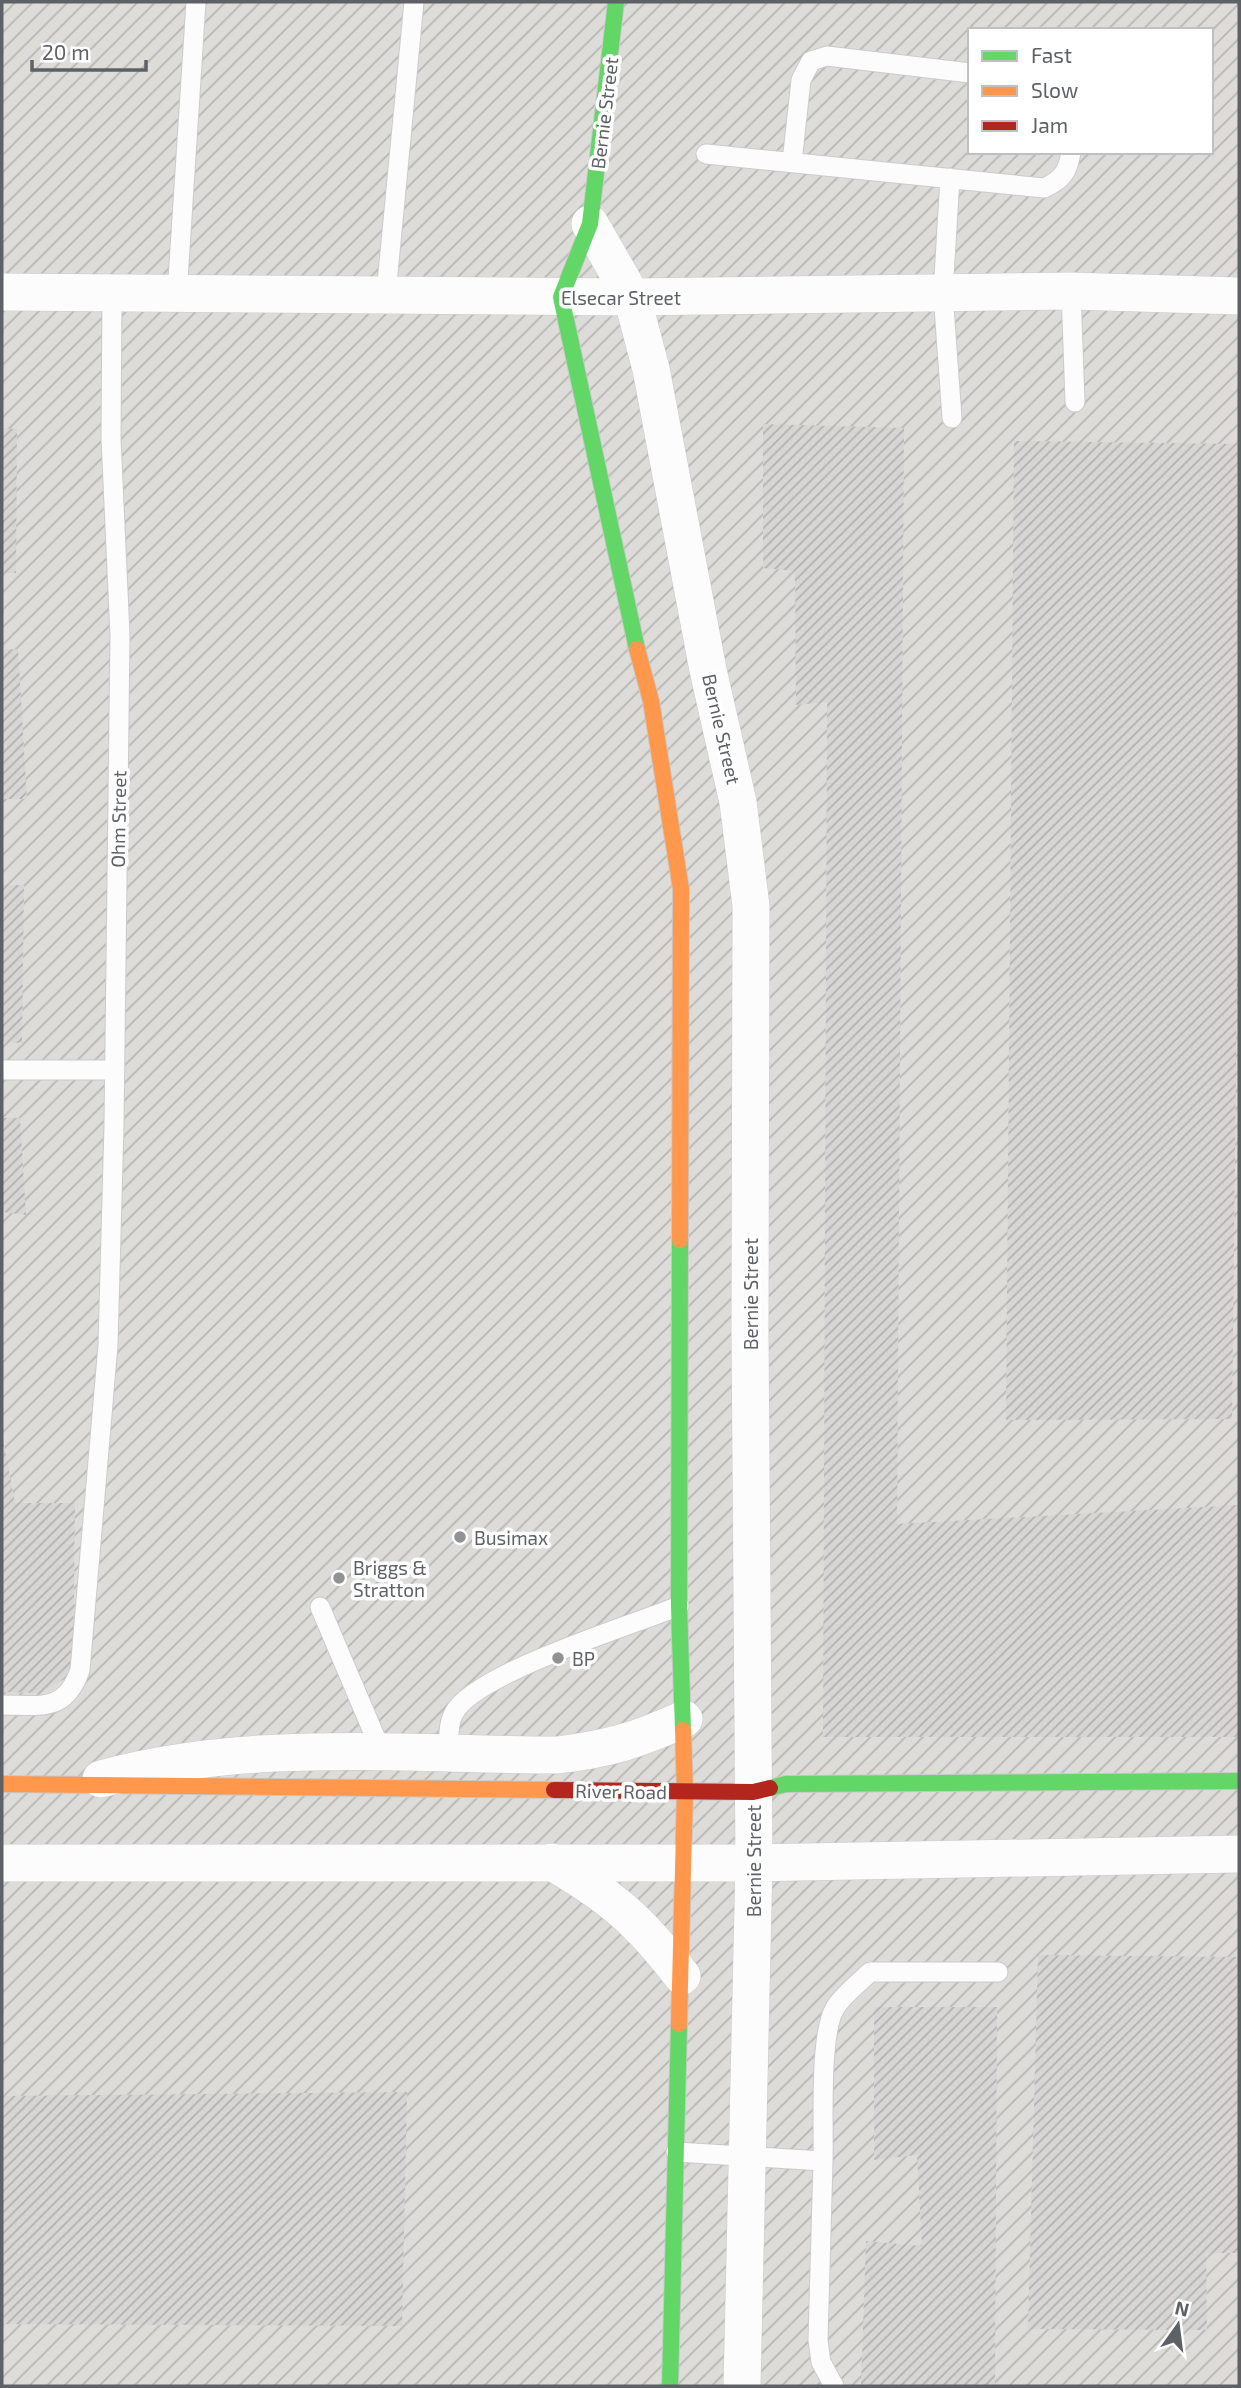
<svg xmlns="http://www.w3.org/2000/svg" width="1241" height="2388" viewBox="0 0 1241 2388" font-family="'Exo 2',sans-serif">
  <style>
    .industrial { fill: url(#industrial-furrows); fill-rule: evenodd }
    .building { fill: url(#building-hatch) }
    .lines { fill: none; stroke-linecap: round; stroke-linejoin: round }
    .lane-casing { stroke: #cacbca; stroke-width: 21 }
    .street-casing { stroke: #cacbca; stroke-width: 38 }
    .fast-casing { stroke: #c8c9c9; stroke-width: 18 }
    .slow-casing { stroke: #c8c9c9; stroke-width: 18 }
    .jam-casing { stroke: #c8c9c9; stroke-width: 18 }
    .lane { stroke: #fcfcfc; stroke-width: 19 }
    .street { stroke: #fcfcfc; stroke-width: 37 }
    .fast { stroke: #63d668; stroke-width: 16 }
    .slow { stroke: #ff974d; stroke-width: 16 }
    .jam { stroke: #b3261e; stroke-width: 16 }
    .poi-dot { fill: #909293; stroke: #fff; stroke-width: 2.5 }
    .labels { text-anchor: middle; dominant-baseline: central; stroke-width: 7; stroke-linejoin: round; paint-order: stroke }
    .street-label { font-size: 19px; fill: #5e6165; stroke: #fff }
    .poi-label { font-size: 19px; fill: #5e6165; stroke: #fff; text-anchor: start }
  </style>
  <defs>
    <pattern id="industrial-furrows" width="10" height="10" patternUnits="userSpaceOnUse" patternTransform="scale(1.75)"><rect width="10" height="10" fill="#dddcd9"/><path d="M-1 1l2-2M0 10L10 0M9 11l2-2" fill="none" stroke="#b6b6b4"/></pattern>
    <pattern id="building-hatch" width="6" height="6" patternUnits="userSpaceOnUse" patternTransform="scale(1.75)"><rect width="6" height="6" fill="#d7d6d4"/><path d="M-1 1l2-2M0 6l6-6M5 7l2-2" fill="none" stroke="#b2b1b0"/></pattern>
  </defs>
  <rect width="100%" height="100%" fill="#edede9"/>
  <path class="industrial" d="M2,2H1239V2386H2ZM970,30H1211V152H970Z"/>
  <path class="building" d="M763,424L904,428L897,1524L1239,1505V1737H823L827,702L796,705L795,571L763,568Z
    M2,428L17,429L16,573H2Z
    M1014,441L1239,444V802L1232,1419L1006,1420Z
    M18,649L27,799H2V650Z
    M2,885H24L22,1043L2,1042Z
    M2,1118H20L26,1215L2,1212Z
    M2,1444L4,1445L15,1503H75L73,1674L40,1693L2,1692Z
    M1038,1955L1239,1957V2253H1206L1207,2330L1028,2329Z
    M874,2007H997L995,2385L861,2386L866,2241L922,2246L917,2155L874,2160Z
    M407,2092L402,2326L2,2324V2096Z"/>
  <g class="lines">
    <g class="lane-casing">
      <path id="lane" d="M706,154L1044,188C1062,180 1068,172 1071,152
        M792,162L801,80L811,61L827,56L970,73
        M950,178L943,293L952,418
        M1071,291L1075,402
        M386,294L414,2
        M177,295L196,2
        M2,1070H114
        M320,1607L382,1753
        M2,1705C41,1705 65,1713 80,1670L108,1345L114,1125L120,635L111,439L112,294
        M450,1755C449,1741 447,1726 454,1713C475,1673 633,1625 679,1606
        M676,2152L823,2161C824,2126 819,2035 835,2008C843,1995 859,1983 870,1972H998
        M823,2161L818,2340L821,2362L834,2386"/>
    </g>
    <g class="street-casing">
      <path id="street" d="M590,224L632,297L651,369L708,670L738,802L751,906L750,1331L754,1863L742,2386
        M2,292L632,297L1071,291L1239,296
        M101,1779C249,1738 406,1755 558,1755C608,1749 638,1740 684,1719
        M552,1862C612,1897 640,1921 682,1976
        M2,1863H754L1239,1854"/>
    </g>
    <g class="fast-casing">
      <path id="fast" d="M616,2L590,224L561,297L637,649
        M680,1240L679,1606L683,1730
        M770,1788L786,1784L1239,1781
        M670,2386L679,2024"/>
    </g>
    <g class="slow-casing">
      <path id="slow" d="M637,649L651,701L681,889L680,1240
        M2,1784L554,1790
        M679,2024L685,1792L683,1730"/>
    </g>
    <g class="jam-casing">
      <path id="jam" d="M554,1790L753,1792L770,1788"/>
    </g>
    <use href="#lane" class="lane"/>
    <use href="#street" class="street"/>
    <use href="#fast" class="fast"/>
    <use href="#slow" class="slow"/>
    <use href="#jam" class="jam"/>
  </g>
  <g class="poi-dot">
    <circle cx="460" cy="1537" r="7"/>
    <circle cx="339" cy="1578" r="7"/>
    <circle cx="558" cy="1658" r="7"/>
  </g>
  <g class="labels">
    <g class="street-label">
      <text transform="translate(604 113) rotate(-83)">Bernie Street</text>
      <text x="621" y="297">Elsecar Street</text>
      <text transform="translate(722 729) rotate(77)">Bernie Street</text>
      <text transform="translate(118 819) rotate(-89)">Ohm Street</text>
      <text transform="translate(750 1294) rotate(-90)">Bernie Street</text>
      <text transform="translate(621 1791) rotate(1)">River Road</text>
      <text transform="translate(753 1861) rotate(-90)">Bernie Street</text>
    </g>
    <g class="poi-label">
      <text x="474" y="1537">Busimax</text>
      <text x="353" y="1567">Briggs &amp;<tspan x="353" dy="22">Stratton</tspan></text>
      <text x="572" y="1658">BP</text>
    </g>
  </g>
  <rect width="1241" height="2388" fill="none" stroke="#5e6165" stroke-width="7"/>
  <rect x="968" y="28" width="245" height="126" fill="#ffffff" stroke="#bfc0c1" stroke-width="2"/>
  <rect x="982" y="51" width="35" height="10" fill="#63d668" stroke="#bfc0c1" stroke-width="2"/>
  <text x="1031" y="63" font-size="21" fill="#5e6165">Fast</text>
  <rect x="982" y="86" width="35" height="10" fill="#ff974d" stroke="#bfc0c1" stroke-width="2"/>
  <text x="1031" y="98" font-size="21" fill="#5e6165">Slow</text>
  <rect x="982" y="121" width="35" height="10" fill="#b3261e" stroke="#bfc0c1" stroke-width="2"/>
  <text x="1031" y="133" font-size="21" fill="#5e6165">Jam</text>
  <g transform="translate(1178 2325) rotate(14)" stroke="#ffffff" stroke-width="5" paint-order="stroke">
  <path d="M0-5L12 26L0 18L-12 26Z" fill="#5e6165"/>
  <text y="-10" font-size="19" font-weight="bold" text-anchor="middle" fill="#5e6165">N</text>
  </g>
  <path d="M32 60v10h114v-10" fill="none" stroke="#5e6165" stroke-width="3.5"/>
  <text x="42" y="60" font-size="21" fill="#5e6165" stroke="#ffffff" stroke-width="5" paint-order="stroke">20 m</text>
</svg>
